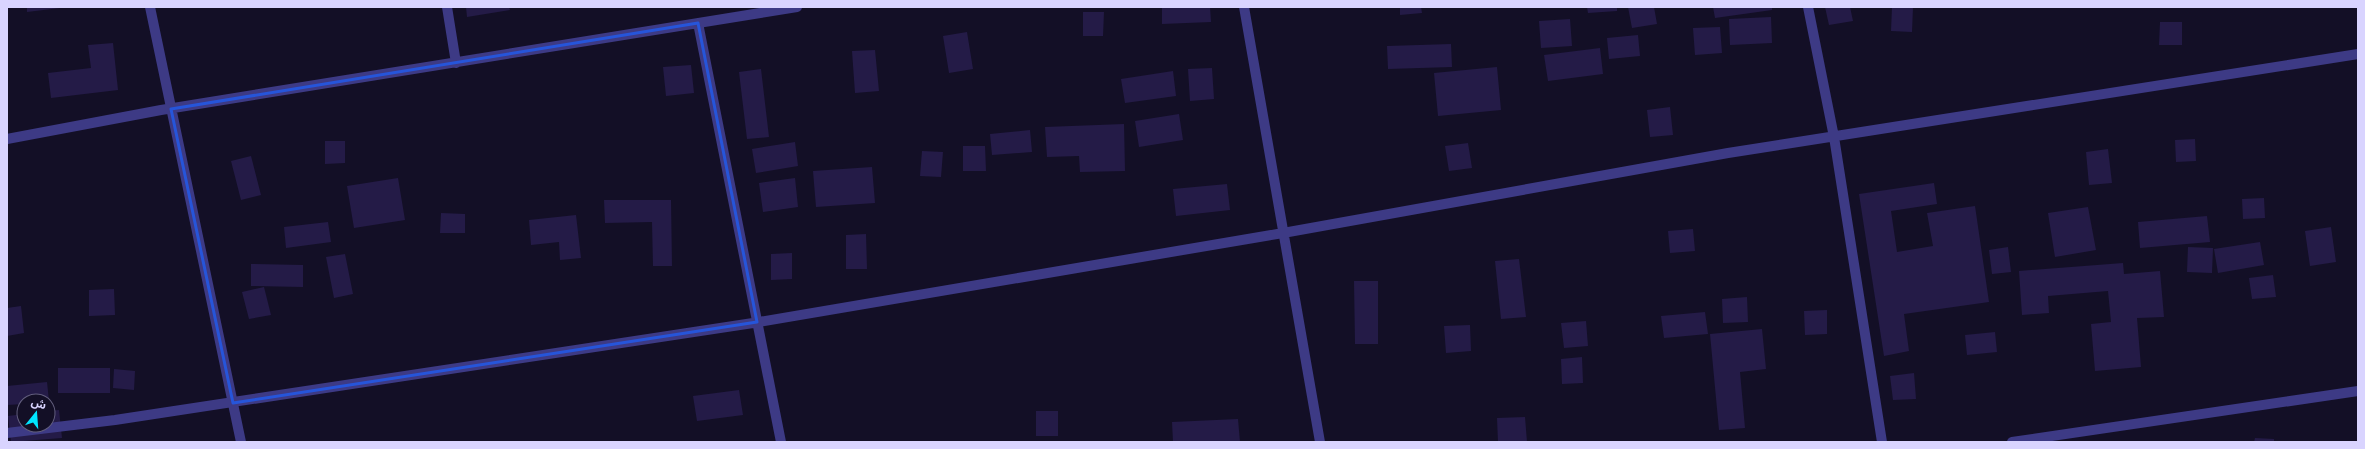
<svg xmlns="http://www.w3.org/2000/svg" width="2365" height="449" viewBox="0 0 2365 449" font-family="Signika,'Noto Sans Arabic',sans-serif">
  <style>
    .building { fill: #241b47 }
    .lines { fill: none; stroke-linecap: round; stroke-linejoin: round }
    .minor { stroke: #3d3a85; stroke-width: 10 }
    .marked { fill: none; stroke: #2655da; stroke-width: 3; stroke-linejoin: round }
  </style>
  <rect width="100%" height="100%" fill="#130f26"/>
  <path class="building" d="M27,7H60V8L27,12Z
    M466,7H509L510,10L467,17Z
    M1162,7H1210L1211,22L1162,24Z
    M1400,7H1421L1422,13L1400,15Z
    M1587,7H1617V11L1588,13Z
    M1628,7H1654L1657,24L1632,28Z
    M1713,7H1772V10L1715,18Z
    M1825,7H1850L1853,21L1829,25Z
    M1892,7H1913L1912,32L1891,31Z
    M1083,12H1104L1103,36H1083Z
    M1771,17L1772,43L1730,45L1729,19Z
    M1570,19L1572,46L1541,48L1539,21Z
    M2160,22H2182V45H2159Z
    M1720,27L1722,53L1695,55L1693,28Z
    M967,32L973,69L949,73L943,36Z
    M1638,35L1640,56L1609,59L1607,38Z
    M113,43L118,90L51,98L48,73L91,68L88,45Z
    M1451,44L1452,67L1388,69L1387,46Z
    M1600,48L1603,74L1548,81L1544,55Z
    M875,50L879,91L855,93L852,51Z
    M691,65L694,93L666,96L663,67Z
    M1497,67L1501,110L1438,116L1434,73Z
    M1212,68L1214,99L1190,101L1188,69Z
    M761,69L769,137L747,139L739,72Z
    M1173,71L1176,96L1125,103L1121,79Z
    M1670,107L1673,135L1650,137L1647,110Z
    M1179,114L1183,140L1139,147L1135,121Z
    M1124,124L1125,171L1080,172L1079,156L1047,157L1045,127Z
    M1030,130L1032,152L992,155L990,134Z
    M2195,139L2196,161L2176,162L2175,140Z
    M325,141H345V163L325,164Z
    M795,142L798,166L756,173L752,149Z
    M1468,143L1472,168L1449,171L1445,146Z
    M963,146H985L986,171H963Z
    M2108,149L2112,183L2089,185L2086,152Z
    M922,151L943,152L941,177L920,176Z
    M251,156L261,195L241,200L231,161Z
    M872,167L875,203L816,207L813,171Z
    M398,178L405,220L354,228L347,186Z
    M795,178L798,207L763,212L759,183Z
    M1934,183L1937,204L1891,211L1897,252L1933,246L1927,213L1975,206L1989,302L1904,314L1909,351L1884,356L1859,194Z
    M1227,184L1230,210L1176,216L1173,189Z
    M2264,198L2265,218L2243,219L2242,199Z
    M604,200H671L672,266H653L652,222L605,223Z
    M2088,207L2096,250L2055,257L2048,213Z
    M441,213L465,214V233H440Z
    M576,215L581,258L560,260L559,242L531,245L529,220Z
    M2207,216L2210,242L2140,248L2138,222Z
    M328,222L331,242L286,248L284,227Z
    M2331,227L2336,262L2310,266L2305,231Z
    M1693,229L1695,251L1670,253L1668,231Z
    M866,234L867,269H846V235Z
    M2260,242L2264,265L2218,273L2214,249Z
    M2008,247L2011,272L1992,274L1989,250Z
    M2188,247L2213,248L2212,273L2187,272Z
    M792,253V279L771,280V254Z
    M345,254L353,294L334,298L326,257Z
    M1519,259L1526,317L1501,319L1495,261Z
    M2123,263L2124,274L2160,271L2164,317L2137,318L2141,367L2095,371L2091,324L2111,322L2108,291L2048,296L2049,313L2022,315L2019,271Z
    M251,264L303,265V287L251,286Z
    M2273,275L2276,297L2252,299L2249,278Z
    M1354,281H1378V344H1355Z
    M264,287L271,315L249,319L242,292Z
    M114,289L115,315L89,316V290Z
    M1747,297L1748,322L1723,323L1722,299Z
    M21,306L24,333L7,336V308Z
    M1827,310V334L1805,335L1804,311Z
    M1705,312L1708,334L1664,338L1661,316Z
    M1586,321L1588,346L1564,348L1561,323Z
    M1470,325L1471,351L1446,353L1444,326Z
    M1762,329L1766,369L1740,372L1745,428L1719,430L1710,334Z
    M1995,332L1997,352L1967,355L1965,335Z
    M1582,357L1583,383L1562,384L1561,359Z
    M58,368H110V393H58Z
    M114,369L135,371L134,390L113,388Z
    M1914,373L1916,399L1893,400L1890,376Z
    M47,382L49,401H24V404L7,405V386Z
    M739,390L743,415L697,421L693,396Z
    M59,410L62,438L11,442L8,416L24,414V425H48V411Z
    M1036,411H1058V436H1036Z
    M1525,417L1527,442H1498L1497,418Z
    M1238,419L1240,442H1173L1172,422Z
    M2255,438L2274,439V442H2254Z"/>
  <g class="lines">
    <path class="minor" d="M150,7L241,442
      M447,7L456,63
      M1244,7L1320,442
      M1808,7L1834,137L1882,442
      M698,23L781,442
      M7,139L161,110L797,7
      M7,433L115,420L753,323L1283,233L1728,153L2358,54
      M2012,442L2358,391"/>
  </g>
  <path class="marked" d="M698,23L757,322L233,403L171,109Z"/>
  <rect width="2365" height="449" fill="none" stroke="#d9d4ff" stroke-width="16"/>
  <g transform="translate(36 413) rotate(17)"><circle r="19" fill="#130f26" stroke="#625e7d"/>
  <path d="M0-3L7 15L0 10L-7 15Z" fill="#00e5ff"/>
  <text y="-6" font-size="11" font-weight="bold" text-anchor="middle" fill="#d9d4ff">ش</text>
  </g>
</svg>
